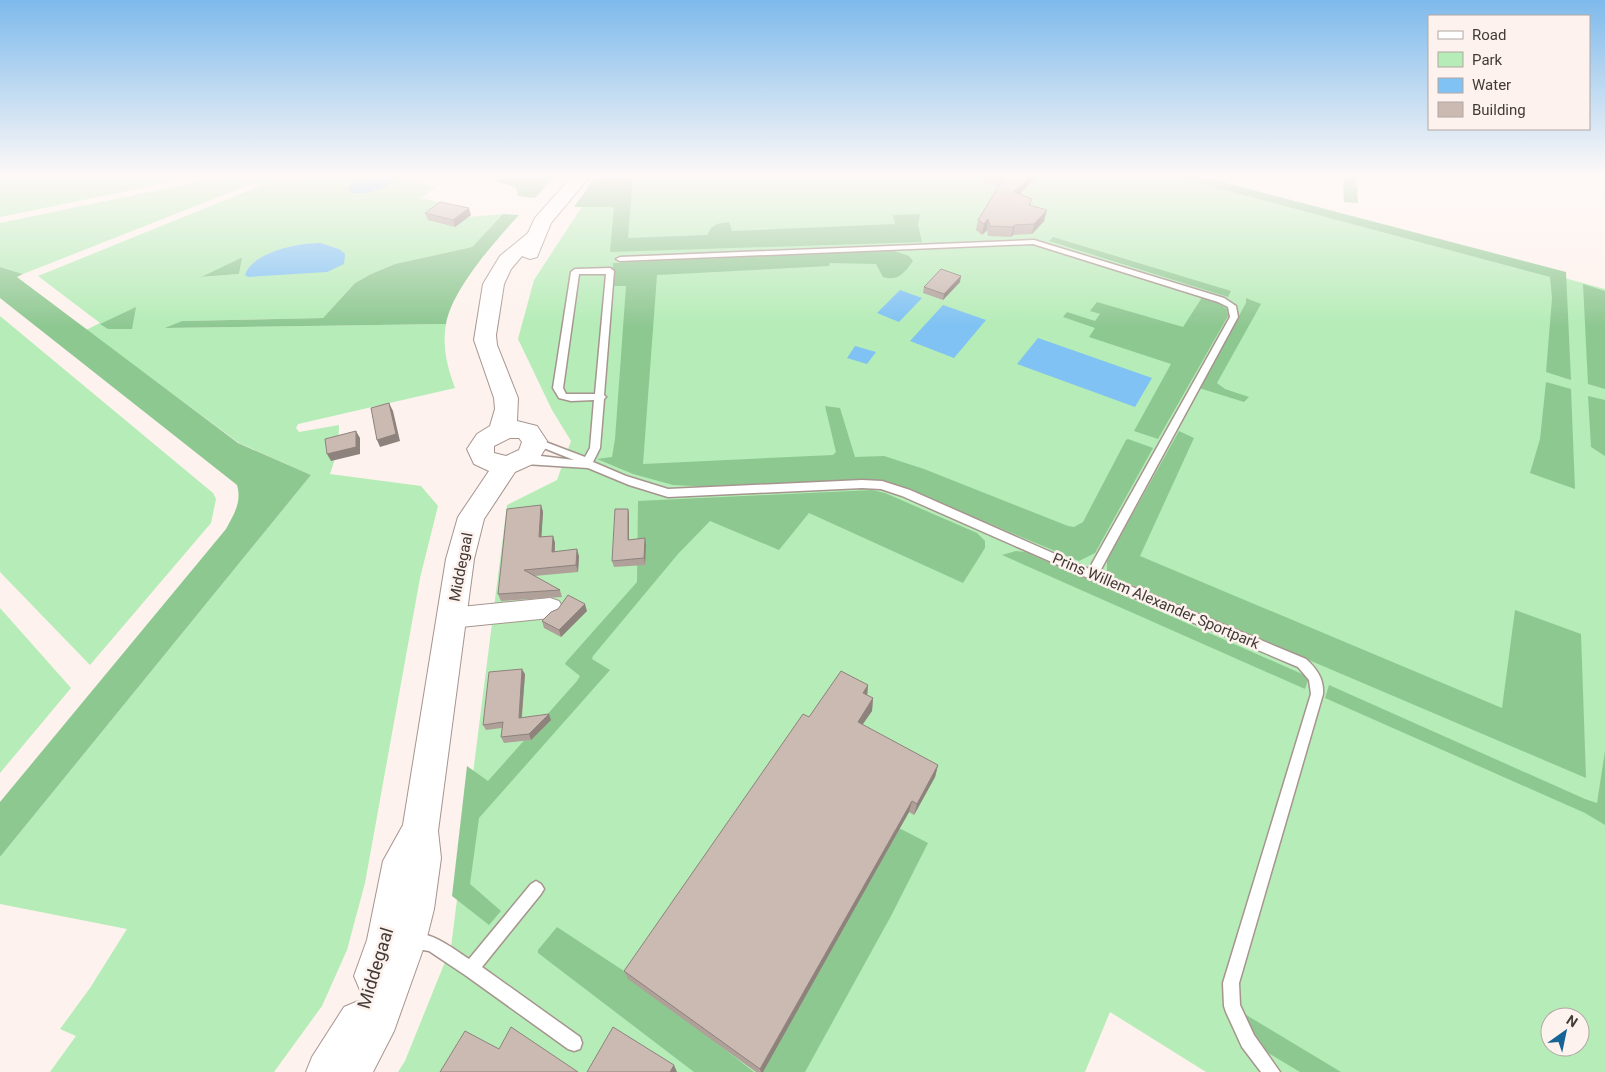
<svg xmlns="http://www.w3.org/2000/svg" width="1605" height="1072" viewBox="0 0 1605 1072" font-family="Roboto,sans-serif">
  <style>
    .green { fill: #b5ecb7; fill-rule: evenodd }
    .forest { fill: #8ec891 }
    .water { fill: #7fc2f3 }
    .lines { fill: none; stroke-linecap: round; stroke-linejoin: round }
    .service-casing { stroke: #a6958e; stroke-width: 3 }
    .minor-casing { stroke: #a6958e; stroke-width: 2 }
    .tertiary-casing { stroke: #a6958e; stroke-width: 2 }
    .service { fill: #fff; fill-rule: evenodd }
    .minor { fill: #fff; fill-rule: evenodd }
    .tertiary { fill: #fff; fill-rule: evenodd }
    .wall { fill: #afa099 }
    .shaded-wall { fill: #8e827d }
    .building { fill: #cbbab2; stroke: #8e827d }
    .labels { text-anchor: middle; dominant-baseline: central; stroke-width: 5; stroke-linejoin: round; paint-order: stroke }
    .street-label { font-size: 15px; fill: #413a37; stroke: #fdf2ed }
    .near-street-label { font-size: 18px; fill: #413a37; stroke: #fdf2ed }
  </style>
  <rect width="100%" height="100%" fill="#fdf2ed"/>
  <path class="green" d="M0,176H201L0,217Z
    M226,176H278L285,178L296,176H368L363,177L391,184L397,176H408L435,188L421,198L448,204L468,217L503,214L472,247L395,264L371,274L355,283L323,318L182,321L167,328L446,324C442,347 447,366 455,388L298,424L296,428L299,432L339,425L338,450L330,474L421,486L438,506L420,578L365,883L347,950L322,1006L274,1072H50L76,1036L60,1029L90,988L127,929L0,904V857L311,475L239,443L86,330L100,323L38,276L260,186L254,183L23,274L0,267V223ZM321,243L339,249L250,266C271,251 295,242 321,243ZM241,259L239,274L202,277L203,276Z
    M602,176H1189L1605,289V1072H1206L1110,1012L1085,1072H398L405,1061L451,947L507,505L557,480L571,441L552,410L518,339L534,280ZM1550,1017H1580V1047H1550Z
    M0,316L213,493L216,499L211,523L90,665L0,572Z
    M0,608L71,688L0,773Z"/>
  <path class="forest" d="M494,176H555L535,198L518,196L516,188L491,179Z
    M596,176H633L628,238L707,235L711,228L717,224L729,222L732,231L895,224L893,215L920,214L918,225L922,242L610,252L614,207H574Z
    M1173,176H1199L1566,272L1571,380L1546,372L1552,298L1550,277Z
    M1343,176H1356L1358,203L1344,202Z
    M503,214L519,215C496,240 452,289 446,324L165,328L182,321L323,318L355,283L371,274L395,264L472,247Z
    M1053,237L1231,291L1228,297L1049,241Z
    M892,250L909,256L913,261C905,272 898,282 883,277L876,264C860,264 846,263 830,263L829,266L657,275L643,464L833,455L836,452L825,406L840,408L855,457L884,456L924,469L1068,526L1074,527L1083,522L1126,440L1128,439L1153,448L1095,553L1079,561L897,485L873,479L712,487L673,485L633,474L597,459L612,457L615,439L626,286H611L613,263Z
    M242,258L239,274L201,277L241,258Z
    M0,267L23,274L17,277L238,443L311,475L0,857V802L226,529C234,514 242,502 237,485L0,298Z
    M1583,284L1605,291V389L1588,384Z
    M1203,296L1213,299L1227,309L1228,316L1158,439L1134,431L1171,364L1089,337L1095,328L1063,317L1067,312L1095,321L1100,314L1090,311L1097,302L1183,327Z
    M1246,298L1261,304L1217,383L1225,389L1249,397L1244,402L1199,388L1246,303Z
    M136,307L132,329H108L100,324Z
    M1546,382L1571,389L1575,489L1530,473L1540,439Z
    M1588,396L1605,400V456L1591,447Z
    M1179,431L1194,438L1140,556L1502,708L1515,610L1581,634L1586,778L1107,574V560Z
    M872,490L885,493L977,533L985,541V548L963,583L809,513L779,550L710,521L678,554L593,656L592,659L610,670L479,818L470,884L501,911L489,925L452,896L467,766L488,781L577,681L580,676L565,664L566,662L637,582L638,501Z
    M1016,551L1025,552L1309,677L1305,689L1002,555Z
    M1329,685L1585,799L1597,803L1605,751V825L1585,813L1325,698Z
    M895,829H901L928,843L891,916L805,1072H756Z
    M557,927L627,973L754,1072H694L538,953V950Z
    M1238,1010L1341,1072H1300L1260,1048Z"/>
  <path class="water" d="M368,176H397L395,181C383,190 367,194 352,193L348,188L355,181Z
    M321,243L339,249L345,254L344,264L327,272L248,277L245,275C252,252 300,242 321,243Z
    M900,290L922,298L899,322L877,313Z
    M943,305L986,320L954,358L910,341Z
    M1038,338L1152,378L1135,407L1017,364Z
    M855,346L876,352L867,364L847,358Z"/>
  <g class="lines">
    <g class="service-casing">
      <path id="service" d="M1034,240L1224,298L1236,306L1238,317L1099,573L1306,659C1317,669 1324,679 1323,694L1239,983L1240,1005L1254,1035L1280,1072H1261L1242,1047L1226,1012L1224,1006L1223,983L1311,694L1309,680L1298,667L1088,578L902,496L881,489L862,488L668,497L629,485L588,468L525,464L520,460L521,457L541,456L574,460L531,443L530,441L531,439L535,438L585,457L590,448L594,400L571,401L559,398L553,388L571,272L575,269L610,268L614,271L604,395L606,397L604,399L600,448L593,462L626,476L668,489L862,480L882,481L910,490L1089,569L1230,317L1228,307L1218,302L1033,244L620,261L616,259L620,257ZM579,274H606L595,394H566L563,388Z
        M536,881L541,884L544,889L541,894L482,967L580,1037L582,1043L580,1049L574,1051L568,1049L465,975L429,951L405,947L403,941L405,935C427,927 452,948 469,959L531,884Z"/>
    </g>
    <g class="minor-casing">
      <path id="minor" d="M550,598L559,601L563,608L559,615L550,618L451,628L442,625L438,618L442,611L451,608Z"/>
    </g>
    <g class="tertiary-casing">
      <path id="tertiary" d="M572,176H590L551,223L537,257L530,259L522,256L511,269L504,284L496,335L497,345L518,398L517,421L537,426L547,441L545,449L537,462L515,472L484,519L474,559L438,831L441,858L434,909L426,941L394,1031L373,1072H306L312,1057L344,1007L358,1001L364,1003L368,993L360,990L354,976L367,940L383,861L403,825L446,559L458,517L489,471L474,464L467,449L477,434L490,426L495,409L494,398L474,340L483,284L500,256L528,233L535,218ZM510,438H519L522,442L519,450L506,456L494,453V446Z"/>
    </g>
    <use href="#service" class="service"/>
    <use href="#minor" class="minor"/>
    <use href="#tertiary" class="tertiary"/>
  </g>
  <path class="wall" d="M984,176H1037L1020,194L1032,199L1030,206L1044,221L1032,234L1013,235L1011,237L988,236L987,230L982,235L976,230L978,220L998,187L983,182Z
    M425,213L471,215L455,227L428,220Z
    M960,282L943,300L923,293L924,287Z
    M541,505L543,512L541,537L553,536L555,543V552L579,556L578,572L534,576L560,590L562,597L501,601L498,594Z
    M628,509L629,515V540L645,538L646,545L645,565L614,567L612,561Z
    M587,611L561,637L544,628L542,621Z
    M525,674L522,717L551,720L531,740L504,743L501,737L502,728L486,730L483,725Z
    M868,685L867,695L873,698L872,711L862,725L938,765L935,777L914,815L909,812L763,1072H756L628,979L624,971L809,717Z"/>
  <path class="shaded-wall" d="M1030,176H1037L1012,202L1014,192Z
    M469,208L471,215L455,227L453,220Z
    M1047,210L1044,221L1032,234L1034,224Z
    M988,219L987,230L982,235L984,224Z
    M1015,225L1013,235L1011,237L1013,227Z
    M961,276L960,282L943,300L944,294Z
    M389,403L393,411L400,441L380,447L377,440Z
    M356,431L360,438V454L331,461L327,454Z
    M541,505L543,512L541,544L539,537Z
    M628,509L629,515V546L628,540Z
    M553,536L555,543L554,559L552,552Z
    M645,538L646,545L645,565L644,558Z
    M577,549L579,556L578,572L576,565Z
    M585,604L587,611L561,637L559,630Z
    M522,669L525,674L521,723L519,718Z
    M868,685L867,697L863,693Z
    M873,698L872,711L856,734L858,722Z
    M549,714L551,720L531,740L529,734Z
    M938,765L935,777L914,815L917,804Z
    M912,801L909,812L763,1072H761L760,1069Z
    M674,1065L677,1072H670Z"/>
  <path class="building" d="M996,176H1030L1014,192L1032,199L1029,205L1047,210L1034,224L1015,225L1013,227L990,226L988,219L984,224L978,220L1003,179Z
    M440,202L469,208L453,220L425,213Z
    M941,269L961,276L944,294L924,287Z
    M389,403L396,434L377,440L371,408Z
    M356,431V447L327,454L325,439Z
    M541,505L539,537L553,536L552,552L577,549L576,565L524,570L560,590L498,594L507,509Z
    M615,509H628V540L645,538L644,558L612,561Z
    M568,595L585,604L559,630L542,621L551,612L558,609Z
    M522,669L519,718L549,714L529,734L501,737L503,722L483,725L489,672Z
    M841,671L868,685L863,693L873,698L858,722L938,765L917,804L912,801L760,1069L624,971L803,714L809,717Z
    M511,1027L578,1072H440L465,1031L499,1049Z
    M613,1027L674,1065L670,1072H587Z"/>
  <linearGradient id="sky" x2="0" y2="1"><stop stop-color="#7ebaec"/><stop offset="0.54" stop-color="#fef9f7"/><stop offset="1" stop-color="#fef9f7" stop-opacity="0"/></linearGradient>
  <rect width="1605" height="326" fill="url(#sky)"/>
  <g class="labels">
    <g class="street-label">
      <text transform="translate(461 567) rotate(-79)">Middegaal</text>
      <text transform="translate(1156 601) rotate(23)">Prins Willem Alexander Sportpark</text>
    </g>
    <g class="near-street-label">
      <text transform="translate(375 968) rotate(-73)">Middegaal</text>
    </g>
  </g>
  <rect x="1428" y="15" width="162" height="115" fill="#fdf2ed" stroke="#b2a8a4"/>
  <rect x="1438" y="31" width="25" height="8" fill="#ffffff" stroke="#b2a8a4"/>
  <text x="1472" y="40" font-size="15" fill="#413a37">Road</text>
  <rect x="1438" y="52" width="25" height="15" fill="#b5ecb7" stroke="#b2a8a4"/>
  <text x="1472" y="65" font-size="15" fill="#413a37">Park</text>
  <rect x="1438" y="78" width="25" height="15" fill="#7fc2f3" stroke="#b2a8a4"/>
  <text x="1472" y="90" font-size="15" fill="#413a37">Water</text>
  <rect x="1438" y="102" width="25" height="15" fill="#cbbab2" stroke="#b2a8a4"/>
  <text x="1472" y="115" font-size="15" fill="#413a37">Building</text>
  <g transform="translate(1565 1032) rotate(33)"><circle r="24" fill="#fdf2ed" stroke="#b2a8a4"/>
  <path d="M0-4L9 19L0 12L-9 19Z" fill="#166396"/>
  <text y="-8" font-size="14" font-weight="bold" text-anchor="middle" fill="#413a37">N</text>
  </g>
</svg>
